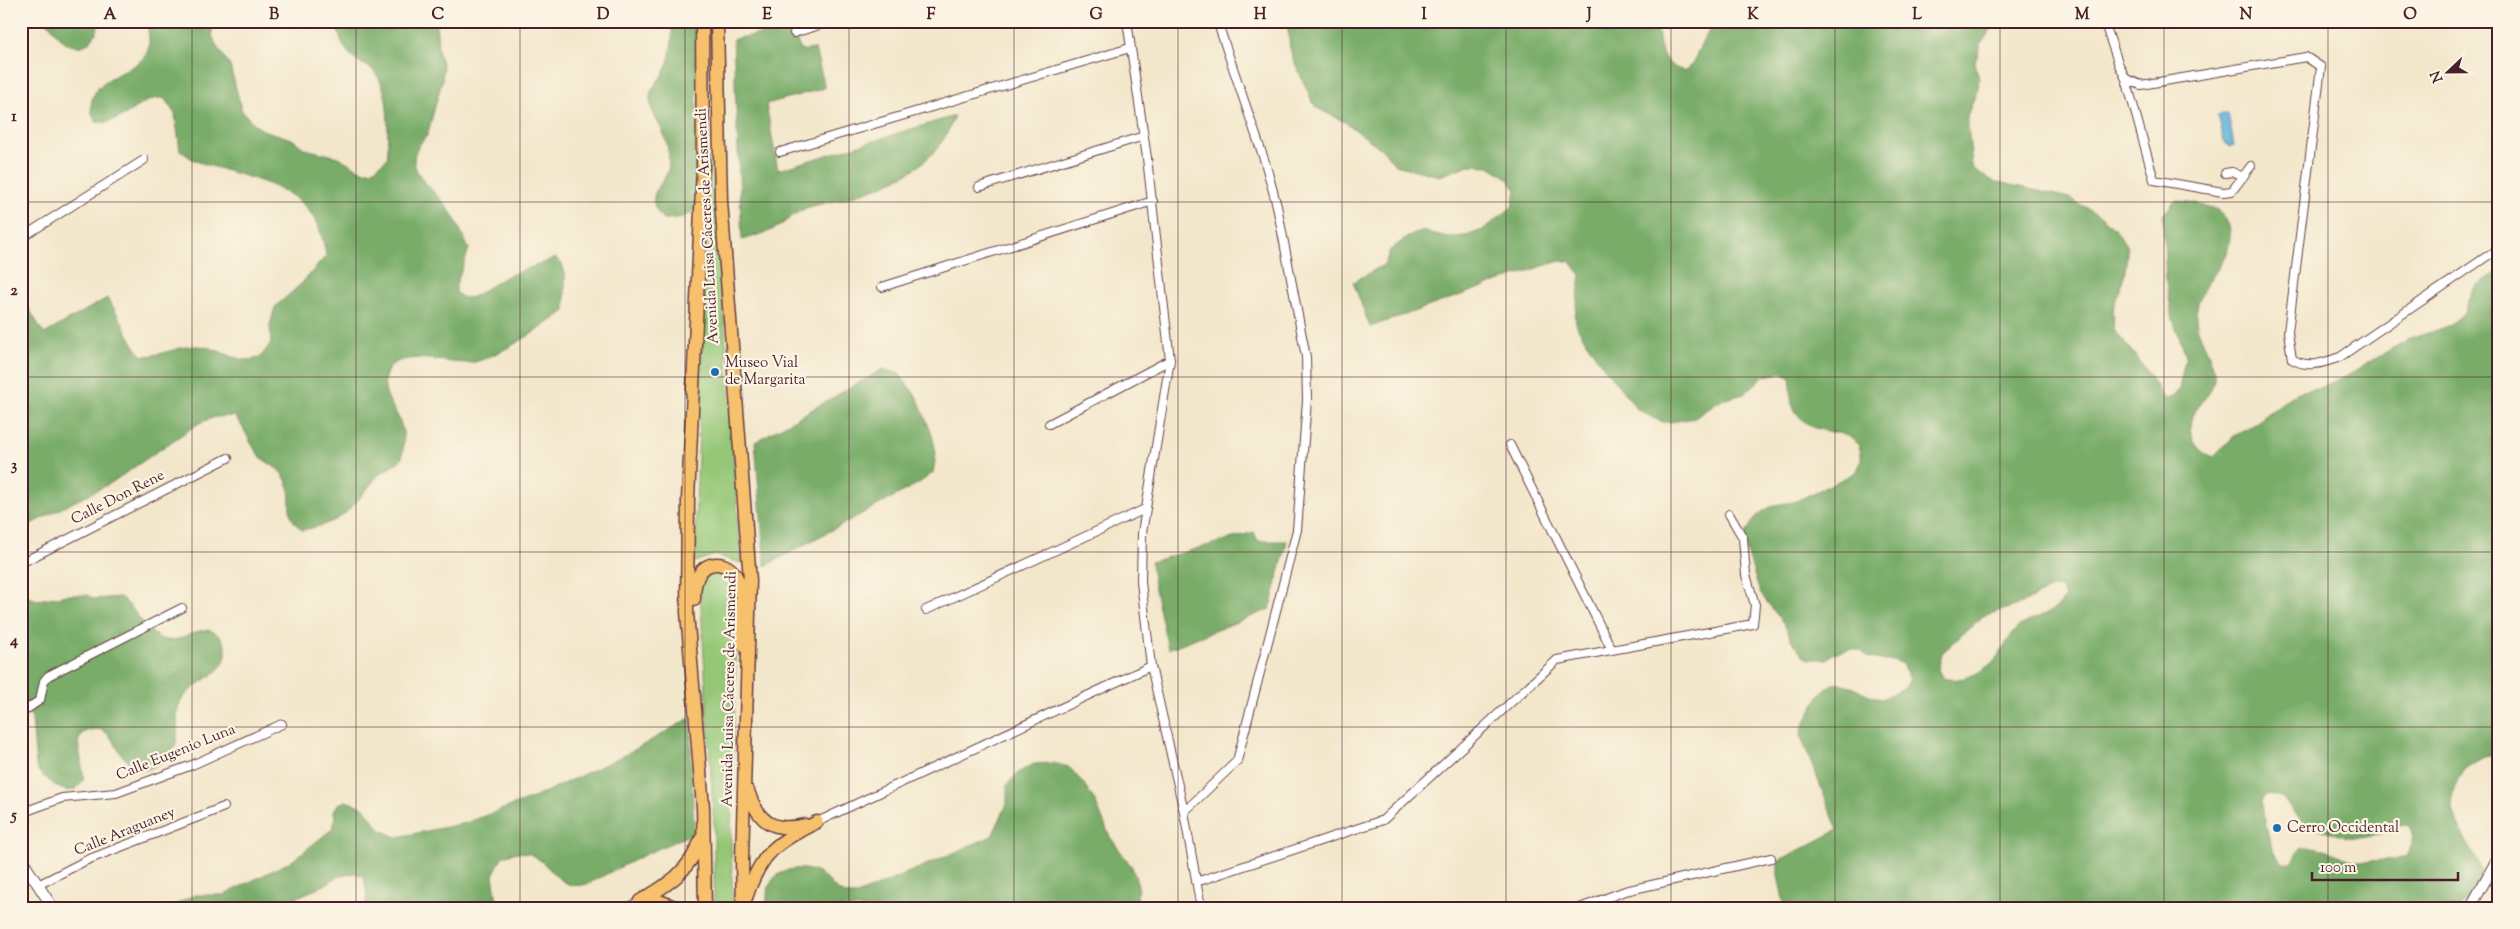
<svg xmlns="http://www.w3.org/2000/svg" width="2520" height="929" viewBox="0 0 2520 929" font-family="'Sorts Mill Goudy',serif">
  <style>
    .green { fill: #95c777; stroke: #707351 }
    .forest { fill: #78ac68; stroke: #61664a; fill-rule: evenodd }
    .water { fill: #5db0d8; stroke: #546882 }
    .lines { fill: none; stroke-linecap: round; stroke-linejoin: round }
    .minor-casing { stroke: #633d43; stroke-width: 10 }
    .tertiary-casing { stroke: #633d43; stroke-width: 12 }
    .primary-casing { stroke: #633d43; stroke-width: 15 }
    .minor { stroke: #fff; stroke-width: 8 }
    .tertiary { stroke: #fff; stroke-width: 10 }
    .primary { stroke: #f7c06c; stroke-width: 12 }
    .grid { fill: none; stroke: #4a1f2b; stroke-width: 1; stroke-opacity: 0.55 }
    .poi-dot { fill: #1f6fb2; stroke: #fcf5e5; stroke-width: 2 }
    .labels { text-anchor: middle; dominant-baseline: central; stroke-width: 4.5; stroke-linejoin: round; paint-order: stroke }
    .street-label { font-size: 15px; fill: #4a1f2b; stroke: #fcf5e5 }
    .poi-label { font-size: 15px; fill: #4a1f2b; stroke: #fcf5e5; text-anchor: start }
    .neatline { fill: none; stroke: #4a1f2b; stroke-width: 2 }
    .grid-label { font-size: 16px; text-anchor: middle; font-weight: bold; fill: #4a1f2b }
  </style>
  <rect width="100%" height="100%" fill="#fcf5e5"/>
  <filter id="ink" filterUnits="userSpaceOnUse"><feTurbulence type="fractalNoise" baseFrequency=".02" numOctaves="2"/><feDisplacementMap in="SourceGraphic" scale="10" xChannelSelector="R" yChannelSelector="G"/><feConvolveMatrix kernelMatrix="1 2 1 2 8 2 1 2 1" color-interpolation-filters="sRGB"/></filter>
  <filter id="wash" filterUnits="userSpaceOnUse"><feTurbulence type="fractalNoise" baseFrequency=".0096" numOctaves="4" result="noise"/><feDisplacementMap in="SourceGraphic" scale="20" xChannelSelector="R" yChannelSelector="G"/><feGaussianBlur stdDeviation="1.12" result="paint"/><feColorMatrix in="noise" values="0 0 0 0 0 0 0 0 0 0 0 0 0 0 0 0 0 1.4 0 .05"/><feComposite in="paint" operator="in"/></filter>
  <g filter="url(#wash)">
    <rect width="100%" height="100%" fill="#f3e7cb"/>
    <path class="green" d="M709,158H713L741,563L715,555L694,562Z
      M715,569L730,573L737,595L731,841L733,908H714V826L700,590L703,577Z"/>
    <path class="forest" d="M46,21H98L99,22C96,43 79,55 61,39C55,34 52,26 46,21Z
      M146,21H217L213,26L212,34L215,43L230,66L242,111L255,125L263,130L292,139L305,149L338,157L362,171H372L387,159L388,150C387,126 391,95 376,74C373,69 367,66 361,63C345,54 339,39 336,21H436L438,49L443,68L442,81L427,136C395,167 431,184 447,207C457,220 462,234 469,249L456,285V293L464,298L473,297L505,277L556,258L562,264L565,273V311C544,327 500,355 475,362C454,368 391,342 385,378C382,398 398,410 402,428C405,437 403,448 402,458C395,467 382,470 375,479C349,510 346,522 302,530C281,513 296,498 285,478C279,467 267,464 259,455C249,443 245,427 234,416L215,417L199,423L111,483L21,529V295L44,334L107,298C121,316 127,338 142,356C162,356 177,346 196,346C213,346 224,355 240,359C246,361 254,359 260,358L271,343L270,325L275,307L302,283L326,256C317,190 272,185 218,168C201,163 194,162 180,150L175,114L164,98C139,96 124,126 96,122C87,108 91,91 106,81C134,63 158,64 146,21Z
      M671,21H696L698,206C689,218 678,219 663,219C639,193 669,184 669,164C669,152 667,141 662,130C657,120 649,109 650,97C651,87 658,82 663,74C671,60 674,37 671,21Z
      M1287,21H1658C1659,44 1659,65 1685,71C1695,64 1694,58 1700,47C1704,38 1710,32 1712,21H1997L1981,44L1975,62L1979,79L1978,88L1967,116L1972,165L1977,173L1994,181L2069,198L2104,218L2117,231L2127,247V257L2124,276L2112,311L2114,330L2139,360L2160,393L2166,399L2174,396L2179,389L2186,355L2173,320L2166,282L2163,215L2175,201C2216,202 2245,218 2222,262C2213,278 2200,289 2197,308C2192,333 2211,349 2214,373C2216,390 2202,399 2194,412C2184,430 2195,453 2214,457L2234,436L2249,428L2295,393L2321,387L2342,378L2405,341L2451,325L2464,312L2475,287L2499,271V755C2485,755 2474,760 2465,770C2437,802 2462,830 2477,861C2480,867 2483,871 2482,879C2480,890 2465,900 2458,908H1785L1778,876V861L1838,830L1801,737C1802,721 1808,719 1814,705C1834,666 1848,690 1882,699L1906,687L1910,679L1902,664L1894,660L1885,661L1867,657L1861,651L1851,649L1834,653L1827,659H1810L1803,655L1792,641L1784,624L1760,593L1743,538L1755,518L1762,512L1774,505L1794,502L1853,474C1859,468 1862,463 1861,454C1858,426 1821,437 1805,422C1785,404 1794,399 1790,377L1782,373L1764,376L1744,394L1718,401L1695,418L1671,422H1663L1653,418L1637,409L1599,361L1577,327L1575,317L1581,275L1570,261H1560L1543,266L1370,327L1353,282L1385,264L1390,250L1412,234L1421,231L1449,237L1466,236L1483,230L1512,207L1516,190L1505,176L1489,166L1469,165L1440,176L1395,165L1384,151L1345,122L1317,108L1312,101L1294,61L1290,48ZM2051,588L2060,589L2065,596C2056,615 2037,615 2021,625C2011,632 2007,644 2000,653C1989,670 1963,684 1943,678L1938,670L1942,653L1983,616L2019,605ZM2267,794C2287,795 2289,810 2302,821C2309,827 2319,829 2327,831C2372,847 2370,831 2409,824C2417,837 2413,844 2406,857C2398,860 2359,862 2351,860C2334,855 2320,844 2301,848L2291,863H2282C2270,850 2263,818 2262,801Z
      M792,28L801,51L815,49L825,88L766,104L778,170L954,116C939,167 890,185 843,199C831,202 818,204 806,208C795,213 788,220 778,227C768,233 753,236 742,240L733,39Z
      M883,369L899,374L918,399L932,435L936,453L933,473L919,483L765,566L755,442Z
      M1254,532L1258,541H1287L1270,609L1168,649L1153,580L1151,562Z
      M21,595L38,600L67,595H87L94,599L120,597C136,608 143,629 160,638C181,649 201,617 220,637C224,641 227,647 226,654C225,677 184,683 178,709C176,718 178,727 177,736C176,754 163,764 146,770C137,767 128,763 122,755C109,738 109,722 82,733L78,742L84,779L76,789L67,791L57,787L40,773L36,766L32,718L21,697Z
      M690,718L694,833L646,854L587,884C549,896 547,835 502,857L493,875L498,908H365L367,894L364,877L356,873L339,876L324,885L274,908H168L195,895H223L292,861L332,829L335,820L334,811L338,804L346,801L363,807L381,830L397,837L466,823L535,797L629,753Z
      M1053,763L1069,767L1084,784L1095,801L1110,837L1132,867L1138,885L1137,908H766C767,900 767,888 772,881C781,867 805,866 818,873C835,882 833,896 857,895L992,836L1007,804V785L1019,772L1034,764Z"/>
    <path class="water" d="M2228,113L2234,145L2229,147L2223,140L2217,115Z"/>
  </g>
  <g filter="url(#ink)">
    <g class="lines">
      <g class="minor-casing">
        <path id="minor" d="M1127,21L1147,158L1170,360L1142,533L1141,582L1151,666L1184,812L1201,908
          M2104,21L2119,65L2126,79L2141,85L2306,57L2321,67L2288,332L2292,359C2308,369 2323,363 2340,357L2499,248
          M794,33L832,21
          M2126,79L2154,180L2223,192L2232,191L2251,166
          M780,152L1130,48
          M2225,173L2232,172L2243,177
          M979,187L1144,136
          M21,238L144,160
          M882,287L1153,201
          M1049,424L1170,360
          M1510,445L1612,650
          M21,563L228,458
          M926,610L1145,509
          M21,713L40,700L44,681L48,676L182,608
          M1184,812L1237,761L1297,530L1307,400L1306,357L1277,206L1265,162L1217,21
          M21,813L62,798L116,793L192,765L282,724
          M817,822L1151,666
          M1196,882L1383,820L1557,660L1753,624L1755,605L1746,575L1743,538L1729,514
          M38,885L87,860L224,807
          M627,908L640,901
          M1580,908L1625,891L1771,858"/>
      </g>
      <g class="tertiary-casing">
        <path id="tertiary" d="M21,853L27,868L53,908
          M2470,908L2494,865L2499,853"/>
      </g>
      <g class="primary-casing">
        <path id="primary" d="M702,21L703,166L688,500L687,612L703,807L705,908
          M717,21L721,201L750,580L742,860L743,908
          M694,599C694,591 695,580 700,573C710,558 730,563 737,578C745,596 741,624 742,644
          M748,791C758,821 772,833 805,825
          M746,898C761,852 776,843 817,822
          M640,901C668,885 690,871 701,839
          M643,901L657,900L677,908"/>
      </g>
      <use href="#minor" class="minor"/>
      <use href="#tertiary" class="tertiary"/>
      <use href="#primary" class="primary"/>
    </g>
  </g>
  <path class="grid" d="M192,21V908M356,21V908M520,21V908M685,21V908M849,21V908M1014,21V908M1178,21V908M1342,21V908M1506,21V908M1671,21V908M1835,21V908M2000,21V908M2164,21V908M2328,21V908M21,202H2499M21,377H2499M21,552H2499M21,727H2499"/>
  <g class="poi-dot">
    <circle cx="715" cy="372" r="5"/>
    <circle cx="2277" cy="828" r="5"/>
  </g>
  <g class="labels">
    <g class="street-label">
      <text transform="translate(708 226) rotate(-93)">Avenida Luisa Cáceres de Arismendi</text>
      <text transform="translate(118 498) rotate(-27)">Calle Don Rene</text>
      <text transform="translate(730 689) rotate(-89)">Avenida Luisa Cáceres de Arismendi</text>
      <text transform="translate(176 753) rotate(-22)">Calle Eugenio Luna</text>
      <text transform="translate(125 832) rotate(-22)">Calle Araguaney</text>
    </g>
    <g class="poi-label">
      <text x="725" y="363">Museo Vial<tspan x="725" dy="17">de Margarita</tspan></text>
      <text x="2287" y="828">Cerro Occidental</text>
    </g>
  </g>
  <rect width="2520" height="929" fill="none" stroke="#fcf5e5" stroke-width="55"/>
  <g transform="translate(2448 72) rotate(248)" stroke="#fcf5e5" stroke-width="4" paint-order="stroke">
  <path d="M0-4L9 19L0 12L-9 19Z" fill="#4a1f2b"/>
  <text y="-8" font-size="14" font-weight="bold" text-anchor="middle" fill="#4a1f2b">N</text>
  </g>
  <path d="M2312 872v8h146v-8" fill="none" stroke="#4a1f2b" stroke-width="2.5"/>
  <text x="2320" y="872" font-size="15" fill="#4a1f2b" stroke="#fcf5e5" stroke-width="4" paint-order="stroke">100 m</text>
  <rect x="28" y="28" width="2464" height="874" class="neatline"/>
  <g class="grid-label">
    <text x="110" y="19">A</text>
    <text x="274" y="19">B</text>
    <text x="438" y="19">C</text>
    <text x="603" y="19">D</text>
    <text x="767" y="19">E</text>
    <text x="931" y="19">F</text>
    <text x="1096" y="19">G</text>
    <text x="1260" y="19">H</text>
    <text x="1424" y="19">I</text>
    <text x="1589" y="19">J</text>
    <text x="1753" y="19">K</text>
    <text x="1917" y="19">L</text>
    <text x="2082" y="19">M</text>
    <text x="2246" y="19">N</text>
    <text x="2410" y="19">O</text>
    <text x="14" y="121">1</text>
    <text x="14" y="295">2</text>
    <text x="14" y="470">3</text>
    <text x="14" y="645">4</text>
    <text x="14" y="820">5</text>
  </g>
</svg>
